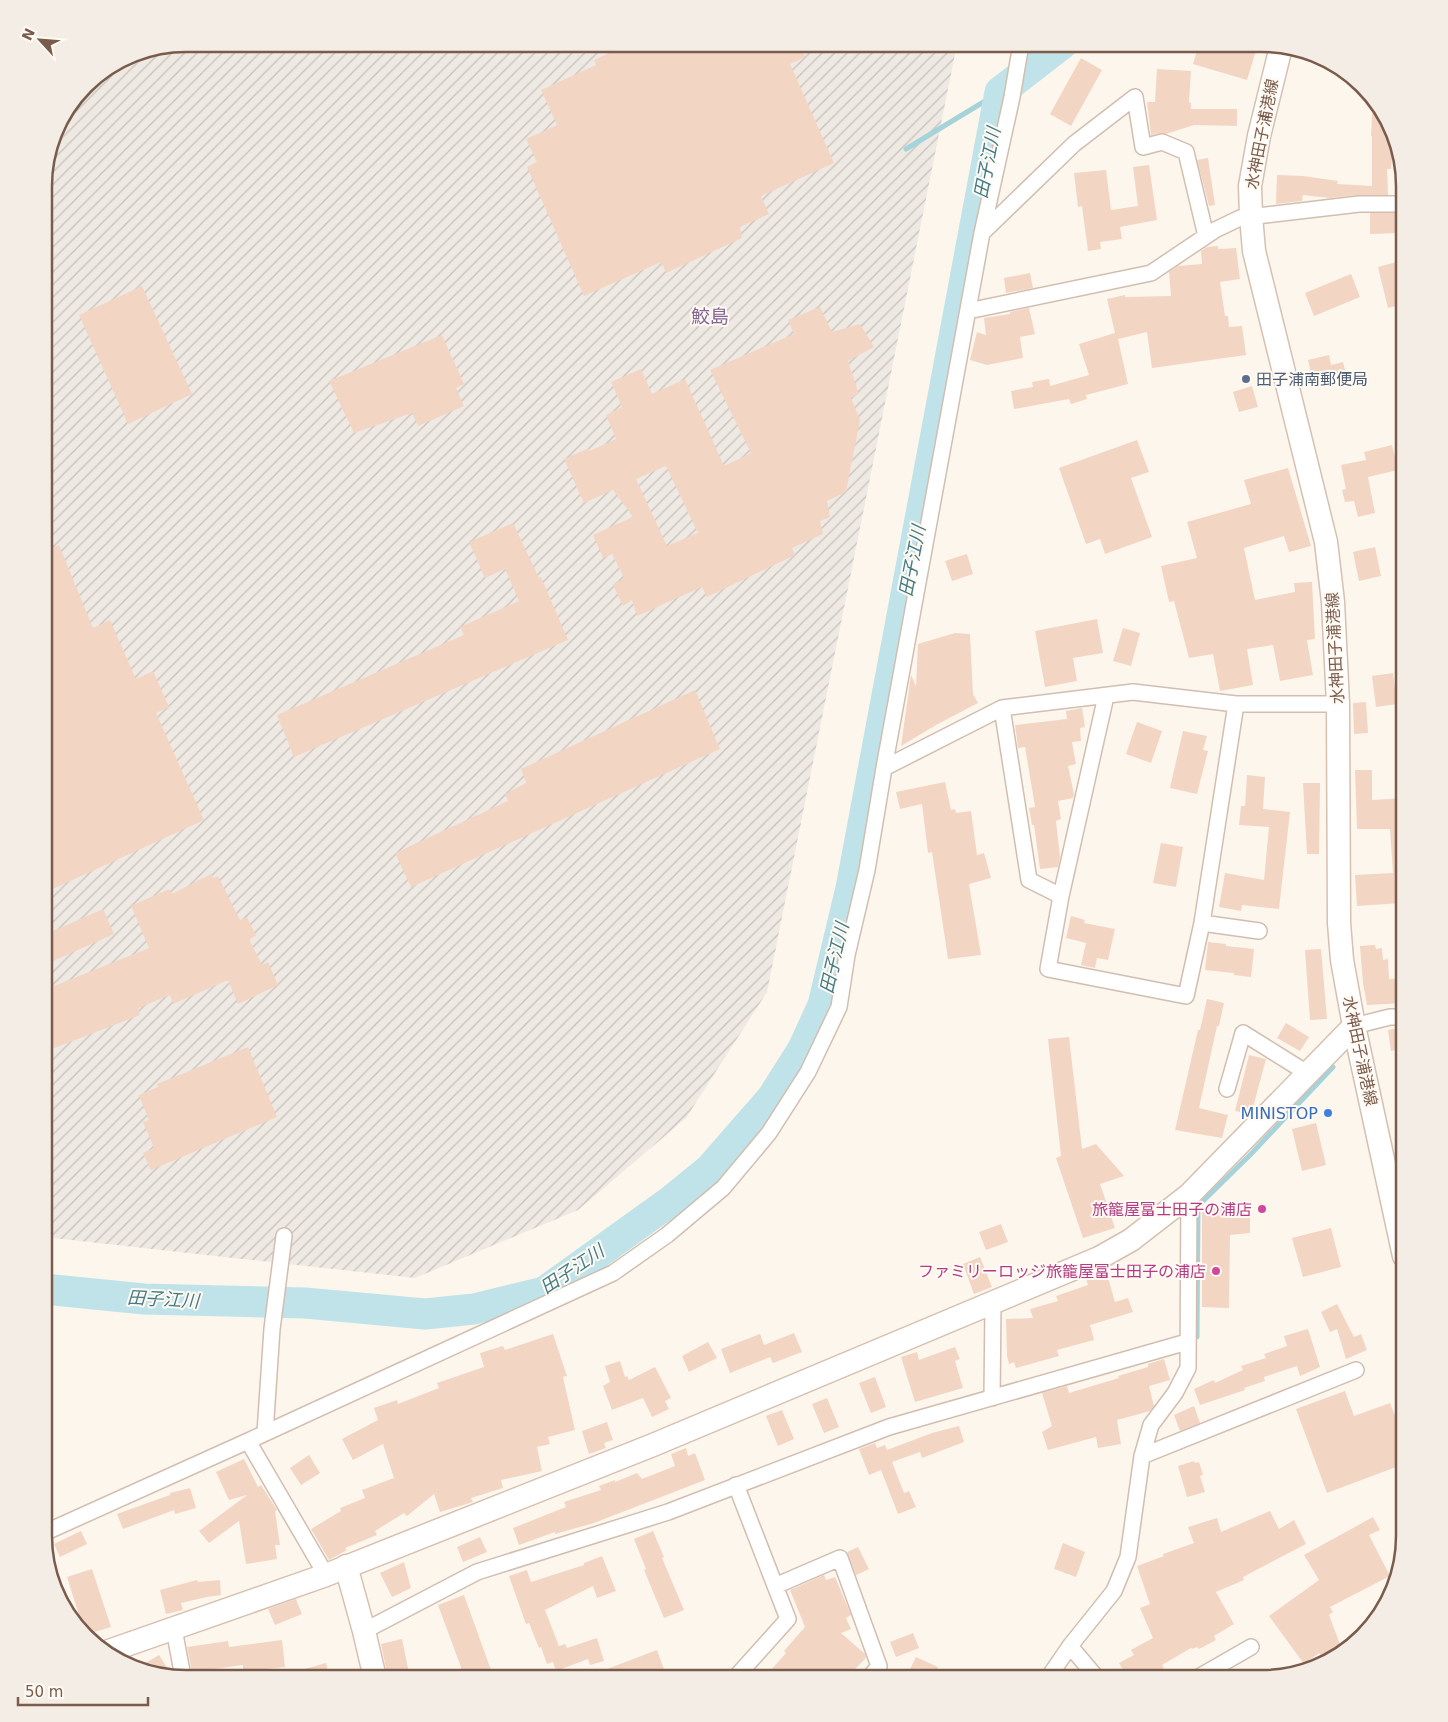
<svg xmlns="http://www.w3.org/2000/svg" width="1448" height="1722" viewBox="0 0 1448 1722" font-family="'DejaVu Sans','Noto Sans JP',sans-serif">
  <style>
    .industrial { fill: url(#industrial-furrows) }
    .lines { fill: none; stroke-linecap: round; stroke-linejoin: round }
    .stream { stroke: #a5d3da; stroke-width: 5 }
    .river { stroke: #bfe3e8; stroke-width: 31 }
    .building { fill: #f3d5c3; fill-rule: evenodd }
    .street-casing { stroke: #d1beb0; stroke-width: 18 }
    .secondary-casing { stroke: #d6c0b0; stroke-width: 25 }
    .street { stroke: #fff; stroke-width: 15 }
    .secondary { stroke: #fff; stroke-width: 22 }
    .service-dot { fill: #5c6f8a; stroke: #fffaf3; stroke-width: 2 }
    .shop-dot { fill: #3f7fe0; stroke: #fffaf3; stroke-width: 2 }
    .hotel-dot { fill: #d1479c; stroke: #fffaf3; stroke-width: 2 }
    .labels { text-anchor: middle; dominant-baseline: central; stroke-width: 4; stroke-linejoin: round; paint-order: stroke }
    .street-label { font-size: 16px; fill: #7a5c4d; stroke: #fffaf3 }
    .service-label { font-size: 16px; fill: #4e5e75; stroke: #fffaf3; text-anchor: start }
    .shop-label { font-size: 16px; fill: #366cbe; stroke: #fffaf3; text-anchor: end }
    .hotel-label { font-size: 16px; fill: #b23c85; stroke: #fffaf3; text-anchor: end }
    .water-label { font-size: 18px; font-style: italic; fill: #437c86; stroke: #fffaf3 }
    .quarter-label { font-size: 19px; fill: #846695; stroke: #fffaf3 }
    .rim { fill: none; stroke: #7a5c4d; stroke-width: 2.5 }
  </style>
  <defs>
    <pattern id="industrial-furrows" width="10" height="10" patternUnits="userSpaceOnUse" patternTransform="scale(1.25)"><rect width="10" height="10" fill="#efe9e4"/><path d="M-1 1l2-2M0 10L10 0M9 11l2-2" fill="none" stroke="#c7c0bb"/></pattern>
  </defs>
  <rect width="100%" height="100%" fill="#fdf6ec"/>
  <path class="industrial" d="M187,44H957L767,992L686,1118L578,1210L415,1278L44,1237V177L58,124L92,79L132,55Z"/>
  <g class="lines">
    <path class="stream" d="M906,149L1000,92
      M1197,1337L1198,1206L1251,1154L1333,1067"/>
    <path class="river" d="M44,1289L144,1299L305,1303L425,1314L474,1309L544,1292L672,1200L710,1169L772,1098L803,1049L823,1005L851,888L1000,92L1062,44"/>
  </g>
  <path class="building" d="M630,44H799L805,57L790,64L834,163L761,196L769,214L740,227L742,238L666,273L661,262L584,296L527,167L537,162L526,139L557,125L541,90L596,65L594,60Z
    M1199,44H1258L1247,80L1193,64Z
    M1081,58L1102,70L1071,126L1050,114Z
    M1157,69L1191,71L1189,102L1191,103V109H1237V126L1194,125L1166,134L1160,133L1151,135L1147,102H1155Z
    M1373,98L1394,136L1391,169H1387L1388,195H1358L1330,198L1303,195L1302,201L1276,204L1277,175L1303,176L1338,181L1337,184L1372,186V136H1371Z
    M1208,158L1215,205L1209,206L1197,160Z
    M1149,165L1157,220L1120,227L1122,239L1100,242L1101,249L1088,251L1082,206L1078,207L1074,173L1106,170L1111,210L1138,206L1133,167Z
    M1370,213H1399L1400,233L1370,234Z
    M1218,246V249L1236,248L1240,279L1220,282L1225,316H1228L1229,327L1242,326L1246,355L1152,368L1147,332L1118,339L1128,384L1086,395L1087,399L1071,404L1069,399L1014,409L1011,391L1033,387L1032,382L1049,379L1050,386L1089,375L1079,344L1115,333L1107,299L1125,295V297L1171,296L1169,272L1178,266L1202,264L1201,251L1207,247Z
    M1404,260V304L1388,308L1378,267Z
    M1030,273L1033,288L1006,293L1004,278Z
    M1351,274L1360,297L1314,316L1305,293Z
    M142,286L192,394L128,424L79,315Z
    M820,307L832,332L860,324L874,347L848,361L859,394L851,398L860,420L846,492L827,501L830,517L820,521L823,534L792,548L795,555L707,597L702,587L637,616L632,600L623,606L613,585L624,578L612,554L603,558L593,535L633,517L613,490L584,503L564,459L589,448L590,451L616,439L606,415L622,407L611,382L641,369L652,394L685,379L724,466L751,453L710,370L794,334L788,320ZM666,466L698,533L667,546L636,479Z
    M1029,308L1035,334L1020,337L1023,358L987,365L970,360L977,332L986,335L984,318L1010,314V312Z
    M442,335L464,384L456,388L464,406L418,426L412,413L354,433L329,381Z
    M1329,355L1331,365L1343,362L1348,382L1333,385L1332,379L1317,382L1315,372L1311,373L1308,360Z
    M1252,386L1258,407L1239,412L1233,392Z
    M1137,440L1149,472L1131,478L1152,537L1105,554L1100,539L1086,544L1059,468Z
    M1392,445L1398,470L1368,477L1375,513L1358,517L1354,501L1345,502L1342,490L1346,489L1341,465L1366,460L1364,452Z
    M1288,468L1311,546L1289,552L1284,536L1244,548L1255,600L1295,592L1294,583L1312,582L1315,639L1307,640L1313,675L1280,681L1273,645L1247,649L1253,685L1220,691L1213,654L1189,658L1174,601L1169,602L1161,566L1197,558L1187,522L1251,504L1244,480Z
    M513,523L539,578L541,577L568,640L294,757L277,715L464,635L460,627L519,601L505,569L485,578L469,542Z
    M59,545L93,628L110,620L136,679L153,671L169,707L156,713L204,820L44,893V551Z
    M1375,547L1381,576L1359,581L1353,552Z
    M967,554L973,574L952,581L945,561Z
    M1097,619L1103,653L1073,658L1077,681L1045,687L1035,631Z
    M1123,628L1140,633L1131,666L1113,661Z
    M955,633L970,634L973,694L978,703L936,725L901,746L911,675L916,686L918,644Z
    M1393,673L1397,704L1376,707L1372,676Z
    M695,690L720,749L411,887L395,853L508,801L505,794L526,783L521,769Z
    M1366,702L1368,733L1354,734L1353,703Z
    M1082,708L1085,727L1080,728L1081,741L1072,742L1076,764L1068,766L1074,794L1073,798L1058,801L1061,819L1056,821L1060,857L1058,867L1040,869L1034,825H1032L1029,808L1035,807L1025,747L1018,748L1015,725L1067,719L1066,711Z
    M1137,722L1162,731L1151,763L1126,754Z
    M1183,731L1207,736L1203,750L1208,751L1197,794L1170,788Z
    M1355,770H1372V800L1404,798V899L1402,903L1357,906L1355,875L1393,873L1390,829H1357Z
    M1247,775L1265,777L1263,809L1290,812L1279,909L1242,905L1241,911L1219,907L1225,873L1264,880L1269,827L1239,825L1241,806H1245Z
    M945,782L951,810L955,809L956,813L971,811L977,855L984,853L991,878L969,884L981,955L948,959L932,852L928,853L922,804L900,809L896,792Z
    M1303,783H1320L1319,854H1307Z
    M1161,843L1183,847L1176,887L1153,883Z
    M211,874L213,878L218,876L240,920L247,917L256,936L249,939L262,965L268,962L278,985L238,1004L228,980L173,1004L170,995L138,1008L140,1015L44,1052V990L149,948L131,906L169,889L172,894Z
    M103,909L114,934L44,965V935Z
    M1071,916L1085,920L1084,923L1115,929L1108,960L1097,958L1095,968L1081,965L1086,943L1066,938Z
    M1208,942L1226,944V946L1254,949L1251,977L1234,975V973L1205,970Z
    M1375,945L1376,949L1382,948L1383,960L1388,959L1389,979L1404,978V1003L1367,1005L1363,983L1360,946Z
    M1321,949L1327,1019L1310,1020L1305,950Z
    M1207,999L1224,1003L1219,1026H1217L1199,1108L1228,1115L1222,1138L1175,1130L1198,1030H1200Z
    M1286,1023L1309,1037L1300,1051L1277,1038Z
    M1404,1027V1048L1391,1051L1388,1030Z
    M1069,1037L1082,1149L1096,1144L1124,1176L1100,1184L1115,1228L1083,1238L1056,1158L1061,1156L1048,1039Z
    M248,1047L277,1117L151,1170L143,1153L154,1148L143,1122L149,1120L139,1095L158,1087L157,1084Z
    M1249,1055L1266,1059L1252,1111L1250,1114L1235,1111Z
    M1316,1123L1326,1165L1302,1171L1292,1129Z
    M1202,1207L1229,1209L1230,1218H1250V1233L1230,1235L1229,1308L1202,1307Z
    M1001,1224L1008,1242L986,1250L979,1232Z
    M1331,1228L1341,1267L1303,1277L1292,1238Z
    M980,1257L992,1287L974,1294L963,1264Z
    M1106,1271L1115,1302L1128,1298L1133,1312L1090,1325L1094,1340L1057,1350L1059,1356L1016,1368L1014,1362L1009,1364L1007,1356L1006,1319L1033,1318L1030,1309L1058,1301L1056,1296L1088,1285L1086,1278Z
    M1337,1304L1354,1337L1361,1334L1367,1350L1346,1359L1337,1329L1330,1332L1321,1312Z
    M1308,1329L1320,1367L1300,1376L1297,1366L1264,1377L1265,1381L1244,1388L1245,1390L1200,1405L1194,1389L1214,1380L1215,1383L1243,1370L1241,1366L1266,1358L1264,1354L1287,1346L1284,1336Z
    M794,1333L802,1352L773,1363L770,1357L730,1373L721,1349L760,1334L764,1345Z
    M553,1334L567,1376L563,1377L575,1430L548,1437L550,1444L537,1447L542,1471L501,1480L503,1488L471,1498L473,1502L440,1512L434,1494L407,1516L404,1513L375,1531L377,1535L345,1548L347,1550L329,1560L311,1529L341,1511L340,1508L365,1498L362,1490L394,1478L383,1444L353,1460L342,1439L378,1420L374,1408L397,1400L398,1404L439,1388L437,1383L484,1367L480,1353L503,1346L505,1350Z
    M708,1342L717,1358L689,1372L682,1356Z
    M955,1347L960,1359L955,1361L963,1388L915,1402L901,1357L917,1352L919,1360Z
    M1164,1359L1170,1380L1149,1386L1154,1406L1150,1411L1117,1420L1121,1444L1098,1448L1096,1437L1048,1450L1042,1432L1052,1426L1042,1393L1067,1386L1069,1393L1119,1378L1118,1376L1148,1367V1364Z
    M620,1361L625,1377L627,1376L629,1380L655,1367L671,1398L665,1401L669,1409L652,1417L643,1398L612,1410L603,1386L610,1382L605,1366Z
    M875,1377L886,1407L871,1413L859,1383Z
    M1345,1391L1354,1416L1390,1403L1396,1418L1404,1415V1464L1327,1493L1296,1409Z
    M827,1398L839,1427L824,1433L812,1404Z
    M1194,1406L1200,1423L1180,1431L1174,1415Z
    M782,1410L794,1439L778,1446L766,1416Z
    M607,1422L613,1440L604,1443L606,1448L589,1454L582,1431Z
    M959,1426L964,1442L922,1458L920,1452L892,1462L904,1493L909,1491L916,1507L898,1514L881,1470L869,1475L859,1449L875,1443L877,1448L885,1445L887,1450L932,1433Z
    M686,1448L688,1456L695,1453L705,1480L594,1523L555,1534V1532L519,1545L513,1528L566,1507L564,1502L601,1490L599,1486L615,1480V1482L637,1473L642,1479L675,1466L671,1454Z
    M309,1455L320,1473L301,1485L290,1468Z
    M244,1459L258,1487L261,1485L277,1510L275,1511L280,1545H275L277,1559L246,1564L239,1521L209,1543L199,1531L247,1495L229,1500L216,1472Z
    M1194,1461L1195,1463L1199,1462L1203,1475L1200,1476L1205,1492L1187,1497L1178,1466Z
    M190,1488L196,1508L175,1514L174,1510L123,1529L117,1514L170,1495V1493Z
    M1270,1511L1279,1529L1294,1520L1306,1544L1243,1577L1244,1580L1216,1592L1234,1624L1214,1636L1216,1640L1199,1649L1197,1647L1192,1649L1191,1648L1162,1665L1164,1668L1147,1678H1128L1119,1663L1134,1655L1131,1650L1153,1638L1140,1608L1150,1604L1137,1566L1164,1556L1163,1554L1194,1543L1188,1527L1217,1518L1221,1532Z
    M1373,1517L1380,1530L1369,1535L1390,1576L1330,1607L1333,1612L1329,1615L1341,1647L1324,1660L1319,1653L1304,1664L1269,1616L1319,1580L1304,1555Z
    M81,1531L87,1544L60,1557L54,1544Z
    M653,1531L664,1557L662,1558L684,1610L664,1618L644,1570L646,1569L634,1539Z
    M480,1537L487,1552L463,1562L457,1547Z
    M1063,1543L1085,1552L1076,1577L1054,1569Z
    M858,1547L869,1569L856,1575L847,1552Z
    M602,1556L616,1591L597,1598L593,1586L545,1610L559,1646L565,1644L567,1648L597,1638L604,1661L590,1665L588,1659L556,1671L553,1662L547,1664L541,1647L539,1648L529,1623L526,1624L509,1576L527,1570L531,1582L584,1565V1563Z
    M404,1562L411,1588L392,1597L380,1573Z
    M92,1569L111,1627L88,1634L84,1631L67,1577Z
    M824,1575L826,1580L835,1577L851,1615L846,1618L851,1629L841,1633L865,1654L866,1658L849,1675L844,1670L837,1678H764L786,1653L784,1651L805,1627L790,1590Z
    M197,1580L198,1582L220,1580L221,1595L207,1597L181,1603L183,1610L166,1614L160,1590Z
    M464,1595L491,1670L469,1678H465L438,1605Z
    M296,1599L302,1614L275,1625L268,1609Z
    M913,1633L919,1648L896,1657L890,1642Z
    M402,1639L410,1678H388L381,1644Z
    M282,1640L285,1667L243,1671V1665L192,1672L187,1647L228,1641L229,1647Z
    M657,1650L667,1678H586V1677Z
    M159,1655L172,1675L139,1667Z
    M916,1657L938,1667L933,1678H924L909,1671Z
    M326,1663L330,1678H288L287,1674Z"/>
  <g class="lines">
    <g class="street-casing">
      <path id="street" d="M982,233L1074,144L1135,97L1143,147L1162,142L1186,152L1206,236
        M968,311L1151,273L1215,230L1240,218L1359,204H1404
        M1106,696L1061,896L1048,969L1186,996L1202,923L1236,704
        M1002,708L1029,880L1061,896
        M884,768L1002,708L1133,692L1236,704H1338
        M1202,923L1259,931
        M1354,1026L1390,1017H1404
        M1227,1089L1243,1033L1307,1073
        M992,1398L993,1304
        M265,1433L272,1329L284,1236
        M248,1441L326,1575
        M1142,1456L1356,1370
        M44,1533L248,1441L613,1273L667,1235L723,1188L769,1133L808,1072L839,1007L847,955L867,870L884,768L982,233L1012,97L1021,44
        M775,1586L840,1558L879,1666L869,1678
        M174,1629L183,1677
        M364,1631L477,1572L668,1512L889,1427L1187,1342
        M1070,1646L1097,1678
        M735,1678L788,1619L736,1485
        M1048,1678L1070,1646L1114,1591L1128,1557L1142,1456L1151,1425L1175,1393L1188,1368L1189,1195
        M1197,1678L1251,1647"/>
    </g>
    <g class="secondary-casing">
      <path id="secondary" d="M1281,47L1259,136L1250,186L1251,216L1254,251L1326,542L1333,602L1338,704L1339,923L1342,960L1354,1026L1404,1256
        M346,1566L364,1631L375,1678
        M109,1651L326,1575L653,1445L1099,1258L1131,1240L1189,1195L1354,1026"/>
    </g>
    <use href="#street" class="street"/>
    <use href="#secondary" class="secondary"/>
  </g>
  <circle class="service-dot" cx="1246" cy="379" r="5"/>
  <circle class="shop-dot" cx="1328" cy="1113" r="5"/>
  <g class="hotel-dot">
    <circle cx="1262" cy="1209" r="5"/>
    <circle cx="1216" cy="1271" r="5"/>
  </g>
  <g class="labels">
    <g class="street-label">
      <text transform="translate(1262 134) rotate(-79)">水神田子浦港線</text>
      <text transform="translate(1335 648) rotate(-93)">水神田子浦港線</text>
      <text transform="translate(1360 1051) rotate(78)">水神田子浦港線</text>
    </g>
    <g class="service-label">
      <text x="1256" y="379">田子浦南郵便局</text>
    </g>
    <g class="shop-label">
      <text x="1318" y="1113">MINISTOP</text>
    </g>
    <g class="hotel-label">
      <text x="1252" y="1209">旅籠屋富士田子の浦店</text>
      <text x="1206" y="1271">ファミリーロッジ旅籠屋富士田子の浦店</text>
    </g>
    <g class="water-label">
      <text transform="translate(987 163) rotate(-79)">田子江川</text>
      <text transform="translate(912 561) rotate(-79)">田子江川</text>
      <text transform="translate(834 958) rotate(-77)">田子江川</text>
      <text transform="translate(572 1269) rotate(-34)">田子江川</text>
      <text transform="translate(163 1299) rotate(3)">田子江川</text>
    </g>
    <g class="quarter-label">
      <text x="710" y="316">鮫島</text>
    </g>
  </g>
  <path d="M0 0H1448V1722H0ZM186 52H1262A134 134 0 0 1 1396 186V1536A134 134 0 0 1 1262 1670H186A134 134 0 0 1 52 1536V186A134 134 0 0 1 186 52Z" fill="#f4ede6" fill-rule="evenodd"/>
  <path class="rim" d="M186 52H1262A134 134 0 0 1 1396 186V1536A134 134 0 0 1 1262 1670H186A134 134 0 0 1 52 1536V186A134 134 0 0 1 186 52Z"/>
  <g transform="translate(40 40) rotate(296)" stroke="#fffaf3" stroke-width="4" paint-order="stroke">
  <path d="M0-4L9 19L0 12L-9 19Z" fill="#7a5c4d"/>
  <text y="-8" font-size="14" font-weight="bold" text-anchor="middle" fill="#7a5c4d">N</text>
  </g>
  <path d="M18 1697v8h130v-8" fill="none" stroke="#7a5c4d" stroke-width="2.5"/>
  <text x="25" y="1697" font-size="15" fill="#7a5c4d" stroke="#fffaf3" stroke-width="4" paint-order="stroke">50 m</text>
</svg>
